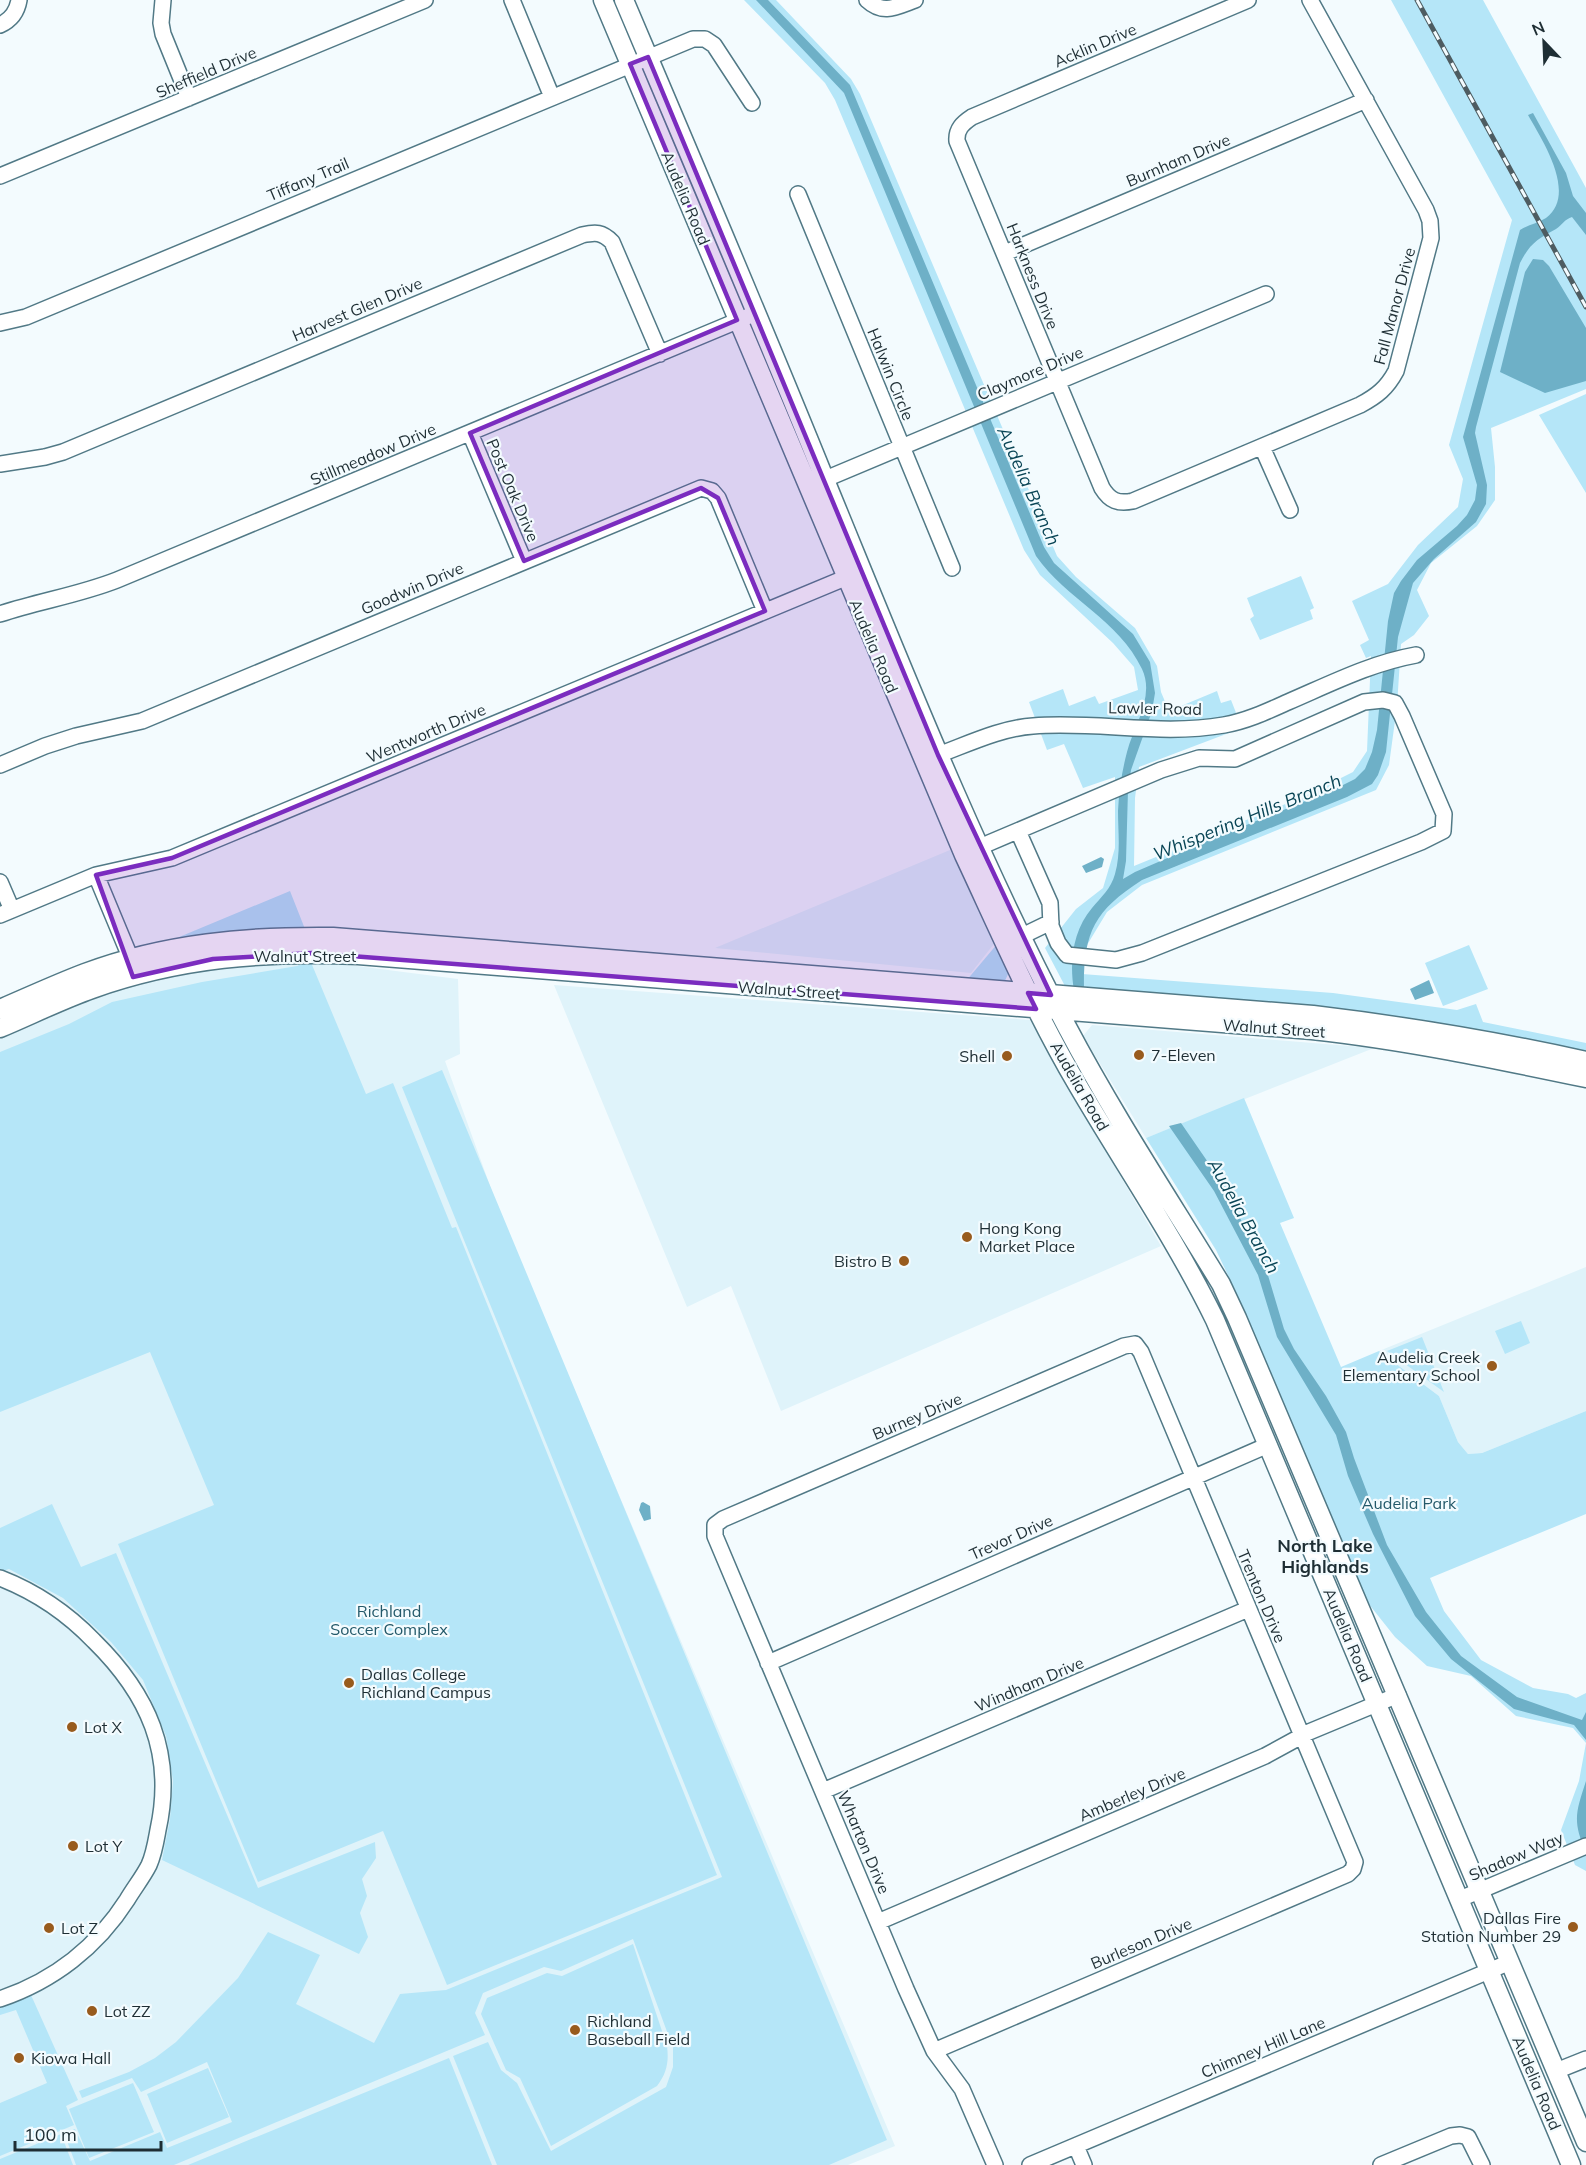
<svg xmlns="http://www.w3.org/2000/svg" width="1586" height="2165" viewBox="0 0 1586 2165" font-family="Mulish,sans-serif">
  <style>
    .built { fill: #dff3fa }
    .green { fill: #b5e6f8 }
    .water { fill: #6eb0c7 }
    .lines { fill: none; stroke-linecap: round; stroke-linejoin: round }
    .minor-casing { stroke: #517986; stroke-width: 18 }
    .major-casing { stroke: #517986; stroke-width: 21 }
    .minor { stroke: #fff; stroke-width: 15 }
    .major { stroke: #fff; stroke-width: 18 }
    .rail-casing { stroke: #4e5c61; stroke-width: 5 }
    .rail { stroke: #f3fbfe; stroke-width: 3; stroke-dasharray: 9; stroke-linecap: butt }
    .marked { fill: #7b2cbf; fill-opacity: 0.2; stroke: #7b2cbf; stroke-width: 4.5; stroke-linejoin: round }
    .poi-dot { fill: #985b1d; stroke: #f3fbfe; stroke-width: 2 }
    .labels { text-anchor: middle; dominant-baseline: central; stroke-width: 4.5; stroke-linejoin: round; paint-order: stroke }
    .street-label { font-size: 16px; fill: #1e2e34; stroke: #f3fbfe }
    .poi-label { font-size: 16px; fill: #1e2e34; stroke: #f3fbfe; text-anchor: start }
    .park-label { font-size: 16px; fill: #23596a; stroke: #f3fbfe }
    .water-label { font-size: 18px; font-style: italic; fill: #084455; stroke: #f3fbfe }
    .neighbourhood-label { font-size: 18px; font-weight: bold; fill: #1e2e34; stroke: #f3fbfe }
  </style>
  <rect width="100%" height="100%" fill="#f3fbfe"/>
  <path class="built" d="M950,850L997,940L971,973L715,948Z
    M310,960L458,979L460,1054L445,1061L502,1219L895,2146L848,2165H0V1035L83,1000L162,976L245,963Z
    M554,985L1030,1020L1161,1246L781,1411L731,1286L687,1307Z
    M1092,1025L1374,1048L1146,1138L1083,1036Z
    M1586,1267V1411L1482,1453L1468,1454L1458,1442L1439,1396L1379,1351Z"/>
  <path class="green" d="M744,0H776L851,79L860,94L1057,556L1076,577L1135,628L1157,666L1161,692L1169,711L1217,691L1221,703L1231,700L1242,728L1139,767L1135,798L1134,866L1305,796L1353,772L1367,751L1371,656L1366,658L1360,645L1369,640L1352,601L1388,584L1418,545L1458,507L1463,479L1449,445L1512,220L1391,0H1483L1586,188V389L1491,428L1495,467V500L1477,526L1431,563L1417,590L1429,616L1414,635L1401,644L1397,706L1389,765L1376,790L1142,885L1107,912L1084,950L1082,974L1333,993L1457,1010L1476,1004L1483,1022L1586,1043V1056L1066,988L1045,948L1076,909L1103,888L1115,848V777L1083,788L1064,744L1047,750L1029,702L1063,689L1069,706L1095,696L1099,704L1138,690L1134,667L1113,643L1040,575L1024,550L835,100L825,83Z
    M1586,394V493L1539,415Z
    M1301,576L1314,608L1310,610L1313,619L1260,640L1250,619L1254,616L1247,598Z
    M290,891L305,929C255,927 209,936 160,945Z
    M998,943L1009,972L1004,983L966,981Z
    M1469,945L1488,989L1443,1006L1425,963Z
    M310,960L366,1094L393,1083L452,1228L456,1227L717,1875L447,1985L383,1831L258,1882L118,1544L214,1505L150,1352L0,1412V1052L69,1024L112,1002L202,982L297,966Z
    M442,1070L887,2140L829,2165H497L453,2056L488,2042L501,2070L517,2083L551,2151L666,2087L673,2067V2048L633,1939L561,1971L544,1967L483,1993L475,2013L485,2035L174,2165H76L64,2133L75,2129L90,2161L160,2132L167,2148L232,2122L207,2062L141,2092L132,2078L82,2098L79,2091L129,2072L155,2058L176,2042L238,1978L268,1932L320,1955L296,2004L374,2043L400,1994L446,1990L722,1877L402,1087Z
    M1244,1098L1294,1218L1280,1223L1341,1367L1379,1351L1439,1396L1458,1442L1468,1454L1482,1453L1586,1411V1514L1430,1578L1444,1611L1481,1660L1533,1688L1568,1694L1576,1698L1586,1693V1871L1575,1865L1561,1830L1579,1781L1586,1743L1573,1728L1516,1716L1471,1676L1427,1666L1395,1637L1368,1603L1235,1290L1216,1250L1146,1138Z
    M1521,1321L1530,1343L1505,1354L1495,1331Z
    M1422,1337L1444,1392L1387,1351Z
    M52,1504L81,1567L116,1553L258,1888L375,1842L376,1858L362,1879L367,1896L360,1913L368,1937L359,1954L162,1860L170,1819L173,1781L166,1736L143,1680L111,1642L63,1598L9,1569L0,1572V1528Z
    M633,1944L667,2046C669,2062 667,2073 657,2086L551,2146L520,2078L506,2070L481,2014L487,1998L547,1973L562,1976Z
    M31,1995L78,2100L66,2106L74,2125L0,2156V2103L47,2083L16,2010L0,2015V2005Z
    M449,2058L492,2165H188Z
    M208,2068L229,2117L167,2143L147,2094Z
    M133,2083L154,2132L89,2158L69,2109Z
    M61,2134L73,2165H0V2159Z"/>
  <path class="water" d="M756,0H768L850,85L1044,547L1054,563L1133,634L1150,662L1155,693L1152,711L1131,770L1128,790L1126,861L1123,879L1135,872L1200,844L1337,788L1355,779L1365,769L1372,752L1377,730L1388,621L1394,593L1401,581L1417,560L1457,526L1467,515L1475,500L1477,485L1463,437L1520,230C1528,225 1538,223 1546,218C1578,194 1542,140 1528,115L1533,113L1566,173L1573,196L1586,213V235L1572,217C1565,219 1562,225 1556,229C1538,239 1530,243 1520,263L1476,427L1475,433L1487,485L1486,504L1476,522L1434,559L1413,583L1398,637L1386,752L1378,775L1372,784L1347,797L1142,880C1092,912 1083,935 1084,992L1074,990C1069,962 1073,930 1092,908C1101,897 1111,889 1115,874C1121,853 1118,832 1118,811C1119,790 1122,771 1127,752C1134,725 1155,697 1142,669C1119,620 1066,599 1036,556L844,93Z
    M1533,259L1543,260L1549,266L1586,328V381L1545,393L1500,372L1525,272Z
    M1101,857L1104,859L1102,867L1086,873L1082,866Z
    M1429,980L1434,993L1415,1000L1410,989Z
    M1181,1123L1223,1184L1267,1272L1284,1329L1294,1349L1326,1396L1346,1432L1354,1458L1387,1545L1426,1612L1461,1656L1517,1697L1582,1720L1586,1712V1740L1574,1725L1514,1709L1451,1659L1415,1616L1373,1534L1348,1476L1336,1435L1277,1337L1258,1275L1214,1191L1169,1126Z
    M643,1502L650,1506L651,1519L644,1521L639,1510L641,1503Z
    M1586,1781V1852C1572,1821 1576,1812 1586,1781Z"/>
  <g class="lines">
    <g class="minor-casing">
      <path id="minor" d="M163,0L161,23L163,34L189,98
        M512,0L552,97
        M867,0C883,15 896,7 915,0
        M1248,0L972,117C963,123 956,129 957,141L1102,488C1110,501 1118,504 1133,501L1360,405C1377,396 1387,388 1396,371L1431,238L1430,221L1426,210L1310,0
        M0,25C11,20 17,12 19,0
        M0,176L425,0
        M798,194L952,568
        M1005,253L1366,100
        M0,323L26,317L693,39H705L714,45L752,103
        M470,433L524,561
        M1262,447L1290,510
        M0,464L45,457L63,452L582,235C596,232 602,232 612,242L660,354
        M816,483L1266,294
        M0,614C39,601 79,595 117,580L749,316
        M930,755H938C968,744 1001,728 1033,726C1097,721 1161,736 1224,725C1247,721 1268,711 1288,702C1330,684 1371,663 1416,655
        M0,765L45,746L76,736L142,721L701,488L712,491L718,498L765,611
        M969,853L989,843L1161,770L1199,758L1235,759L1364,702L1383,700L1395,703L1402,716L1444,814L1443,831L1421,842L1142,953L1116,960L1067,955L1058,943L1051,926L1050,903L1018,831
        M96,875L128,952L132,970
        M0,882L12,910
        M0,915L96,875L172,858L857,573
        M1022,936L1051,922
        M0,1578C36,1592 67,1613 94,1641C148,1694 175,1753 158,1830C156,1841 154,1854 149,1865C143,1877 134,1888 127,1900C97,1947 53,1981 0,1999
        M768,1663L1268,1445
        M823,1791L1248,1609
        M1460,1899L1586,1846
        M878,1922L1265,1756L1309,1732L1398,1695
        M934,2051L1348,1874L1353,1869L1355,1862L1141,1352L1135,1344L1124,1346L723,1519L715,1525V1536L906,1989L934,2051L962,2089L995,2165
        M1556,2071L1586,2059
        M1076,2146L1084,2165
        M1030,2165L1510,1962
        M1381,2165L1451,2136L1460,2135L1468,2137L1482,2165"/>
    </g>
    <g class="major-casing">
      <path id="major" d="M603,0L964,855C1000,932 1034,1011 1077,1084C1123,1163 1175,1238 1215,1320L1571,2165
        M624,0C692,160 760,319 825,480C901,665 974,851 1067,1027C1114,1116 1169,1199 1221,1284L1237,1318L1586,2142
        M0,1009C28,997 56,984 85,973C165,943 248,936 333,937L1313,1015C1405,1026 1496,1041 1586,1061
        M0,1028C31,1015 61,1000 92,989C179,958 266,951 358,955L1312,1030C1404,1040 1495,1059 1586,1078"/>
    </g>
    <use href="#minor" class="minor"/>
    <use href="#major" class="major"/>
    <g class="rail-casing">
      <path id="rail" d="M1417,0L1586,307"/>
    </g>
    <use href="#rail" class="rail"/>
  </g>
  <path class="marked" d="M648,57L938,755L1051,995L1028,993L1036,1009L312,953L213,959L133,977L96,875L172,858L765,611L718,498L701,488L524,561L470,433L737,320L630,64Z"/>
  <g class="poi-dot">
    <circle cx="1139" cy="1055" r="6"/>
    <circle cx="1007" cy="1056" r="6"/>
    <circle cx="967" cy="1237" r="6"/>
    <circle cx="904" cy="1261" r="6"/>
    <circle cx="1492" cy="1366" r="6"/>
    <circle cx="349" cy="1683" r="6"/>
    <circle cx="72" cy="1727" r="6"/>
    <circle cx="73" cy="1846" r="6"/>
    <circle cx="1573" cy="1927" r="6"/>
    <circle cx="49" cy="1928" r="6"/>
    <circle cx="92" cy="2011" r="6"/>
    <circle cx="575" cy="2030" r="6"/>
    <circle cx="19" cy="2058" r="6"/>
  </g>
  <g class="labels">
    <g class="street-label">
      <text transform="translate(1095 45) rotate(-23)">Acklin Drive</text>
      <text transform="translate(206 72) rotate(-23)">Sheffield Drive</text>
      <text transform="translate(1178 160) rotate(-23)">Burnham Drive</text>
      <text transform="translate(308 179) rotate(-23)">Tiffany Trail</text>
      <text transform="translate(686 198) rotate(67)">Audelia Road</text>
      <text transform="translate(1033 276) rotate(68)">Harkness Drive</text>
      <text transform="translate(1394 306) rotate(-75)">Fall Manor Drive</text>
      <text transform="translate(357 309) rotate(-23)">Harvest Glen Drive</text>
      <text transform="translate(1030 373) rotate(-23)">Claymore Drive</text>
      <text transform="translate(891 374) rotate(68)">Halwin Circle</text>
      <text transform="translate(373 454) rotate(-23)">Stillmeadow Drive</text>
      <text transform="translate(513 490) rotate(67)">Post Oak Drive</text>
      <text transform="translate(412 588) rotate(-23)">Goodwin Drive</text>
      <text transform="translate(874 646) rotate(67)">Audelia Road</text>
      <text transform="translate(1155 708) rotate(1)">Lawler Road</text>
      <text transform="translate(426 733) rotate(-23)">Wentworth Drive</text>
      <text x="305" y="956">Walnut Street</text>
      <text transform="translate(789 990) rotate(4)">Walnut Street</text>
      <text transform="translate(1274 1028) rotate(4)">Walnut Street</text>
      <text transform="translate(1080 1086) rotate(60)">Audelia Road</text>
      <text transform="translate(917 1416) rotate(-23)">Burney Drive</text>
      <text transform="translate(1011 1537) rotate(-24)">Trevor Drive</text>
      <text transform="translate(1262 1596) rotate(67)">Trenton Drive</text>
      <text transform="translate(1348 1635) rotate(67)">Audelia Road</text>
      <text transform="translate(1029 1684) rotate(-23)">Windham Drive</text>
      <text transform="translate(1132 1794) rotate(-23)">Amberley Drive</text>
      <text transform="translate(864 1842) rotate(67)">Wharton Drive</text>
      <text transform="translate(1516 1856) rotate(-23)">Shadow Way</text>
      <text transform="translate(1141 1943) rotate(-23)">Burleson Drive</text>
      <text transform="translate(1263 2047) rotate(-23)">Chimney Hill Lane</text>
      <text transform="translate(1537 2083) rotate(67)">Audelia Road</text>
    </g>
    <g class="poi-label">
      <text x="1151" y="1055">7-Eleven</text>
      <text x="995" y="1056" text-anchor="end">Shell</text>
      <text x="979" y="1228">Hong Kong<tspan x="979" dy="18">Market Place</tspan></text>
      <text x="892" y="1261" text-anchor="end">Bistro B</text>
      <text x="1480" y="1357" text-anchor="end">Audelia Creek<tspan x="1480" dy="18">Elementary School</tspan></text>
      <text x="361" y="1674">Dallas College<tspan x="361" dy="18">Richland Campus</tspan></text>
      <text x="84" y="1727">Lot X</text>
      <text x="85" y="1846">Lot Y</text>
      <text x="1561" y="1918" text-anchor="end">Dallas Fire<tspan x="1561" dy="18">Station Number 29</tspan></text>
      <text x="61" y="1928">Lot Z</text>
      <text x="104" y="2011">Lot ZZ</text>
      <text x="587" y="2021">Richland<tspan x="587" dy="18">Baseball Field</tspan></text>
      <text x="31" y="2058">Kiowa Hall</text>
    </g>
    <g class="park-label">
      <text x="1409" y="1503">Audelia Park</text>
      <text x="389" y="1611">Richland<tspan x="389" dy="18">Soccer Complex</tspan></text>
    </g>
    <g class="water-label">
      <text transform="translate(1029 486) rotate(66)">Audelia Branch</text>
      <text transform="translate(1247 817) rotate(-22)">Whispering Hills Branch</text>
      <text transform="translate(1244 1216) rotate(61)">Audelia Branch</text>
    </g>
    <g class="neighbourhood-label">
      <text x="1325" y="1545">North Lake<tspan x="1325" dy="21">Highlands</tspan></text>
    </g>
  </g>
  <g transform="translate(1544 42) rotate(337)" stroke="#f3fbfe" stroke-width="4.5" paint-order="stroke">
  <path d="M0-4.5L10 22L0 15L-10 22Z" fill="#1e2e34"/>
  <text y="-9" font-size="16" font-weight="bold" text-anchor="middle" fill="#1e2e34">N</text>
  </g>
  <path d="M15 2141v9h146v-9" fill="none" stroke="#1e2e34" stroke-width="3"/>
  <text x="24" y="2141" font-size="18" fill="#1e2e34" stroke="#f3fbfe" stroke-width="4.5" paint-order="stroke">100 m</text>
</svg>
